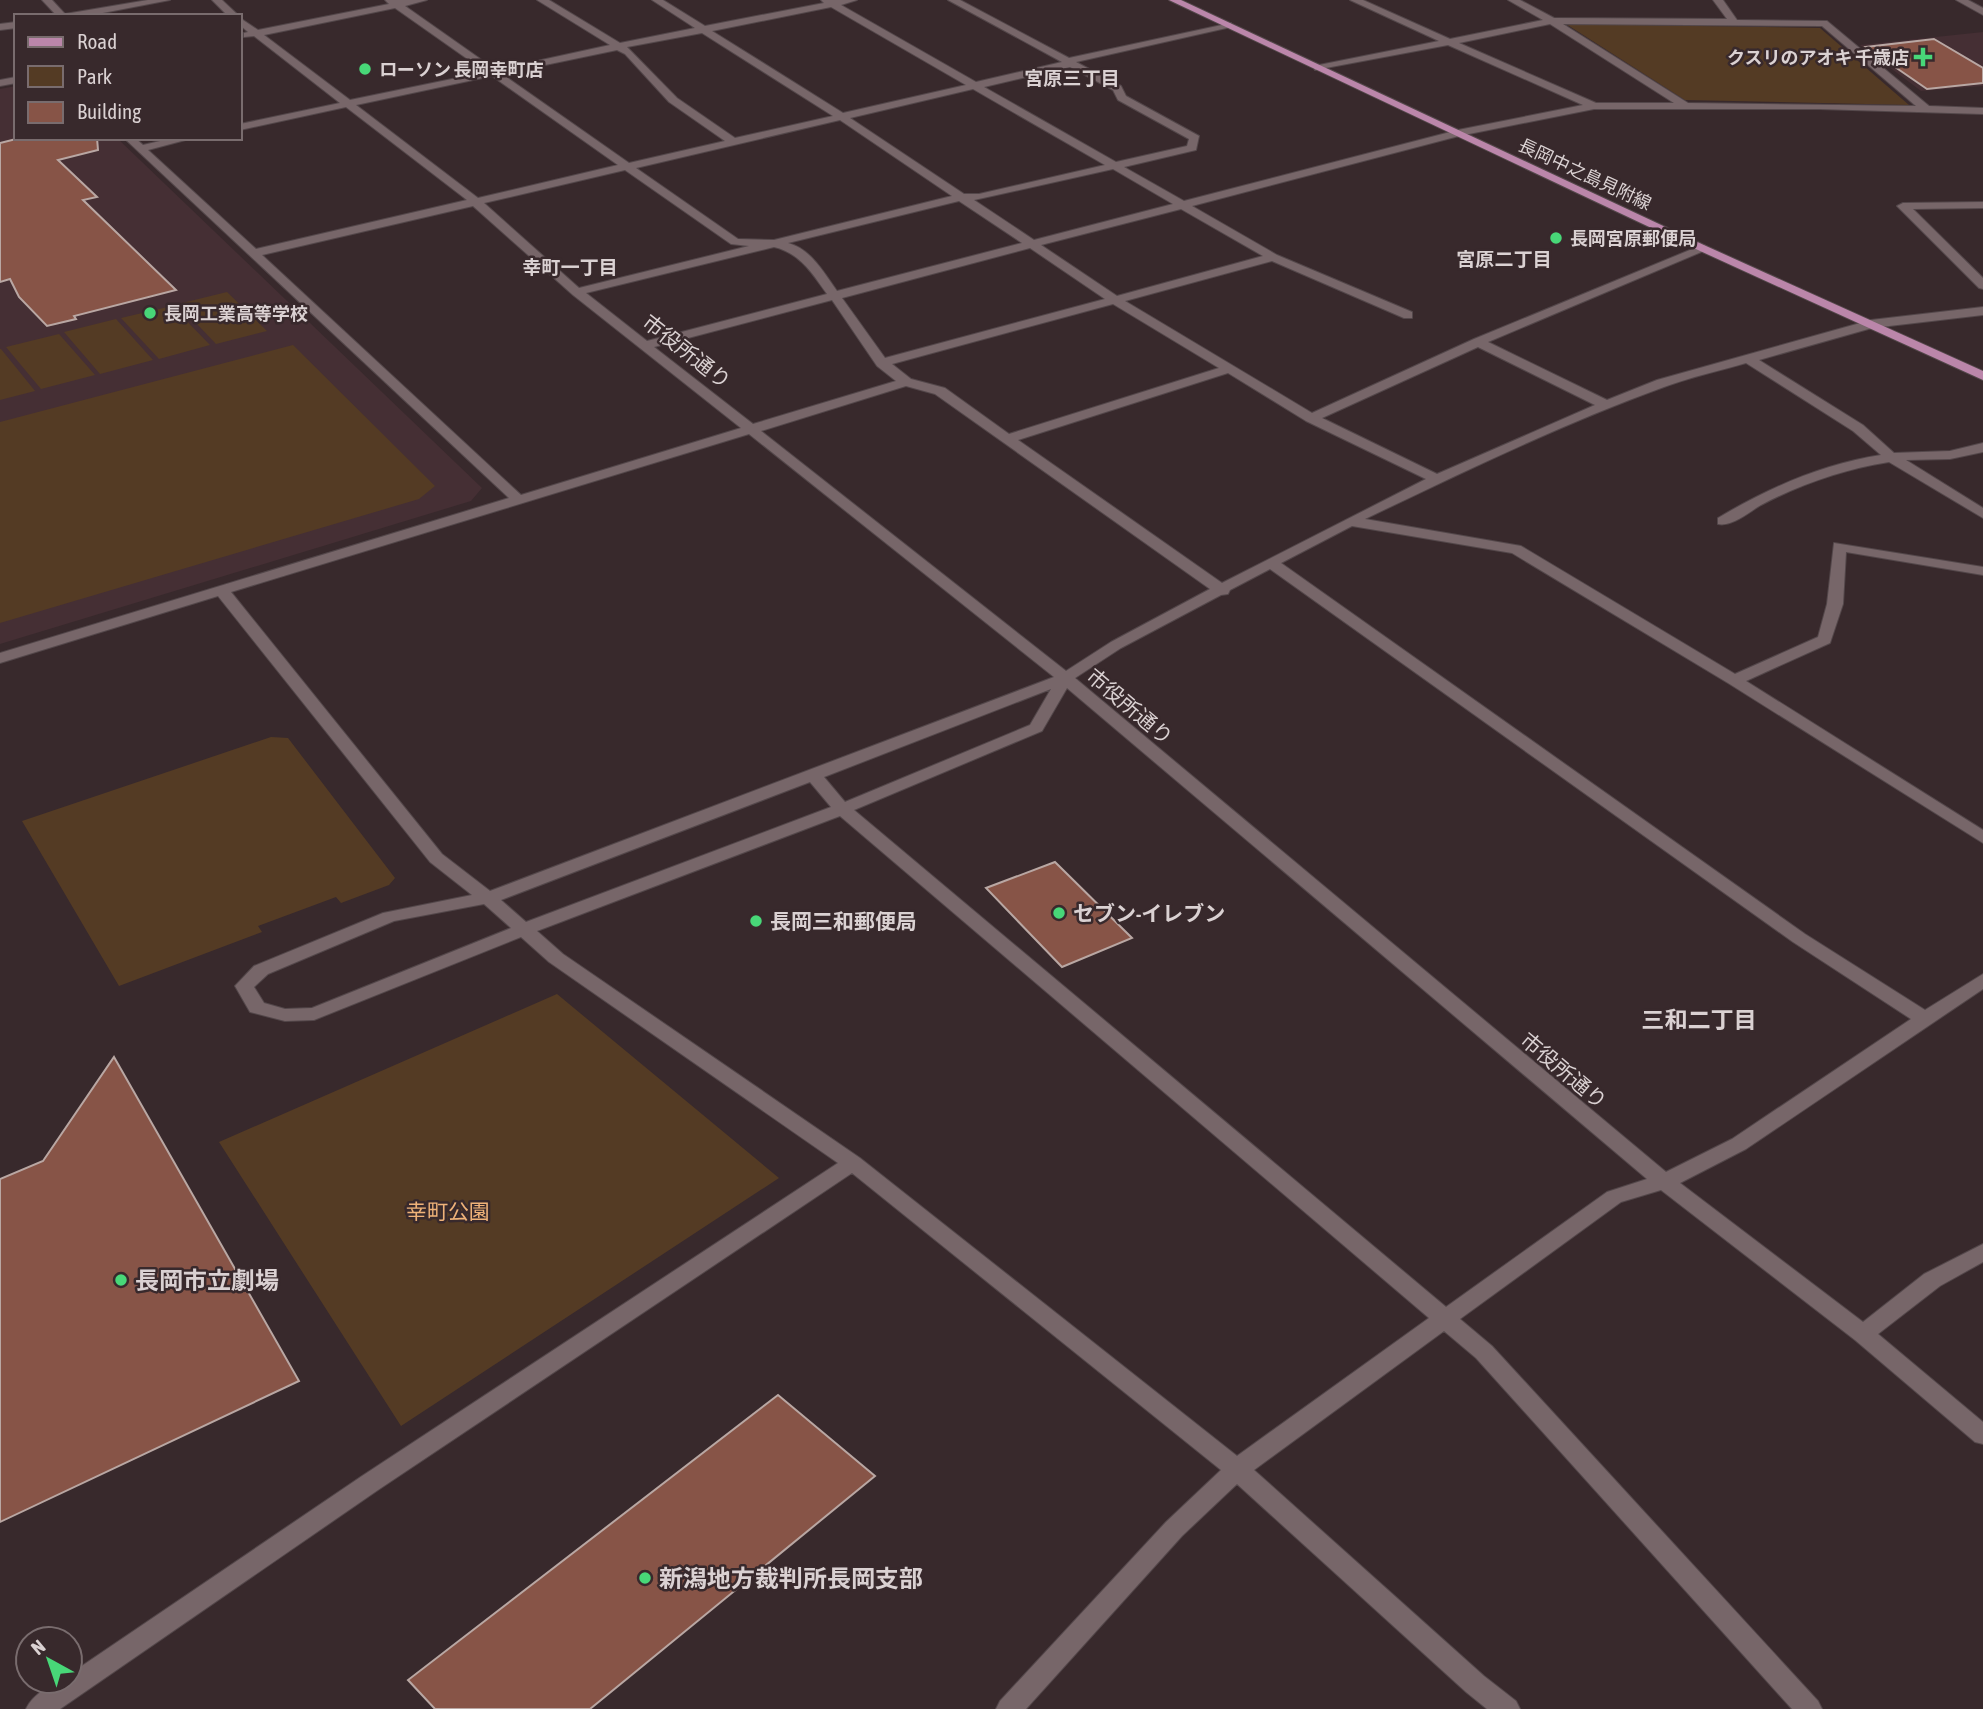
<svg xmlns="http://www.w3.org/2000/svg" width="1983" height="1709" viewBox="0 0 1983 1709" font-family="'Asap Condensed','Noto Sans JP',sans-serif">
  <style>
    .built { fill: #452f34 }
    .green { fill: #543b24 }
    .building { fill: #875447; stroke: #b9a7a3; stroke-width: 2 }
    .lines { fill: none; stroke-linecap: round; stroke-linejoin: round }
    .minor-casing { stroke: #53474a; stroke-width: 2 }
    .major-casing { stroke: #53474a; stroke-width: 2 }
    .minor { fill: #776669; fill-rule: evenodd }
    .major { fill: #bb86aa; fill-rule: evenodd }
    .poi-dot { fill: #48d778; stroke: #38292c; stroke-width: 2.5 }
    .labels { text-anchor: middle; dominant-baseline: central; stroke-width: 5; stroke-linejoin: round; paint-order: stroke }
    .far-poi-label { font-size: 18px; font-weight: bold; fill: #dad1d2; stroke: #38292c; text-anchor: start }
    .far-street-label { font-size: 18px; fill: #dad1d2; stroke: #38292c }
    .far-neighbourhood-label { font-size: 19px; font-weight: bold; fill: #dad1d2; stroke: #38292c }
    .street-label { font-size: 21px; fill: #dad1d2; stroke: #38292c }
    .poi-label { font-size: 21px; font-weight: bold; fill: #dad1d2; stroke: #38292c; text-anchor: start }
    .park-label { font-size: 21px; fill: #efb279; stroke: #38292c }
    .neighbourhood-label { font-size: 23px; font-weight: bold; fill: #dad1d2; stroke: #38292c }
    .near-poi-label { font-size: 24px; font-weight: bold; fill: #dad1d2; stroke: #38292c; text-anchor: start }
  </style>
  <rect width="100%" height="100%" fill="#38292c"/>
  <path class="built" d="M1983,32V86L1921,91L1860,45Z
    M16,86V138H117L482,488L471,501L0,644V89Z"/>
  <path class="green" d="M1566,24L1820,28L1909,105L1685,100Z
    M227,292L267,331L216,344L178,304Z
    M172,306L210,345L159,359L121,318Z
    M116,319L153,360L100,374L64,332Z
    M59,334L95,375L41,389L6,347Z
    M293,345L435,486L419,499L0,623V422Z
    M0,349H1L35,391L0,400Z
    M271,737L288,738L395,878L389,885L341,903L336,897L258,926L262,932L119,986L22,821Z
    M557,994L779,1178L401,1426L219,1142Z"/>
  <path class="building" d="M1934,39L1983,68V83L1927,89L1866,47Z
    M20,138H97L98,150L58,160L97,197L83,200L176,290L74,316L76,319L47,326L19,297L10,279L0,282V143Z
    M1055,862L1132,938L1062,967L986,888Z
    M114,1057L299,1381L0,1522V1179L43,1161Z
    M778,1395L875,1476L590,1709H435L408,1680Z"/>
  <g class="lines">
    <g class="minor-casing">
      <path id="minor" d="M42,0H52L65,14L148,0H170L87,16H57Z
        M212,0H222L239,16H228Z
        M385,0H427L405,6L496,70L610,45L537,0H549L620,43L695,28L652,0H663L705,26L824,3L821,0H857L841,5L976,82L1062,62L948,0H960L1069,58L1231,23V27L1076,62L1121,86L1126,96L1199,136L1196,150L1124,167L1184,201L1458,130L1583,105L1448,45L1315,70L1314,68L1319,65L1439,41L1350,0H1363L1450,39L1543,20L1508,0H1520L1554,18L1727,19L1713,0H1723L1737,20L1827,21L1929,106L1983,108V114L1819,109H1594L1459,136L1192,206L1277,255L1412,312V318H1404L1272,261L1125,301L1312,413L1474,339L1702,245L1706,246V250L1488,342L1607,400L1657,380L1871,320L1983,307V315L1872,328L1759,360L1863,425L1894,453L1950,451L1983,443V452L1950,459L1906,460L1983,508V518L1889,462C1845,469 1801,484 1761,505C1749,512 1732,527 1718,524V518C1768,488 1823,464 1881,455L1853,431L1746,363C1719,371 1691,377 1664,387C1562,424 1463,472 1365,519L1521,546L1735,674L1818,637L1827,604L1834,543L1983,567V575L1846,552L1843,604L1830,643L1746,681L1983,830V843L1728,683L1512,553L1352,526L1281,563L1805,934L1925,1010L1983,974V989L1746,1149L1680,1183L1863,1322L1924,1274L1983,1244V1262L1940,1286L1878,1334L1983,1422V1444L1975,1442L1855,1340L1661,1190L1621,1202L1460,1319L1492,1346L1818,1701L1822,1709H1792L1476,1358L1444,1331L1254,1470L1484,1676L1516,1701L1520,1709H1487L1466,1692L1237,1484L1182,1536L1026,1709H996L1000,1701L1166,1522L1221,1470L852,1173L378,1490L60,1709H26C33,1694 54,1681 70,1681V1674L362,1476L838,1163L549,962L521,937L314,1020L285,1021L250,1012L235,986L254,966L383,913L472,895L430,862L218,596L0,663V653L509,498L124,138H135L143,145L173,138H193L148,150L256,249L467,200L346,107L240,130V124L340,103L254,36L244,37V33L248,32L240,25V18L258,30L389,4ZM831,7L966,85L843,113L712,31ZM395,8L486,72L350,100L264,35ZM1550,24L1674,103H1596L1459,43ZM1563,24L1822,26L1916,106L1688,103ZM702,33L833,116L735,138L677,98L627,47ZM617,50L625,54L669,102L725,141L629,163L502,74ZM1070,67L1113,90L1118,100L1189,139L1187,146L1116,162L984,87ZM492,76L618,165L478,198L356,105ZM973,89L1105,165L979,194H964L850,118ZM840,120L952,196L774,240L738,239L636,168ZM1113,169L1173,204L1034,240L974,200ZM625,170L731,244L749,246L579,288L484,203ZM959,201L1022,243L837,291C824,273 811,249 788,243ZM473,206L573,295L741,428L521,495L262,255ZM1181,209L1263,256L1117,296L1041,245ZM774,247C800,253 812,273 827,294L647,341L586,293ZM1030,248L1105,299L885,358L842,298ZM832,300L877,366L896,381L753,424L654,347ZM1113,304L1219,368L1009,434L945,388L911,379L892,364ZM1478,347L1595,405L1437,474L1322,418ZM1228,373L1306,421L1426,479L1222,583L1018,440ZM906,386L935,394L1210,589L1111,642L1066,671L761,431ZM749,434L1054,677L490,891L442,854L231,592ZM1270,569L1793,942L1911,1019L1732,1139L1666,1172L1075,678L1121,648L1221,595L1228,594L1230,590ZM1067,688L1647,1179L1607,1192L1446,1307L854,810L1042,731ZM1051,689L1030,725L845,802L824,777ZM810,782L831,807L526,922L501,900ZM840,816L1429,1318L1237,1456L860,1158L563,954L537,931ZM484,904L511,928L312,1008L285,1009L264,1003L254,987L268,974L394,921Z
        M1956,0H1968L1983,8V15Z
        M16,22V28L0,30V24Z
        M16,77V83L0,86V80Z
        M1983,202V208L1913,209L1983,278V289L1979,288L1897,206L1903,203Z"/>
    </g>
    <g class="major-casing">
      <path id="major" d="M1169,0H1181L1706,246L1983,371V380L1698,250Z"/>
    </g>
    <use href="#minor" class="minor"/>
    <use href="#major" class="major"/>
  </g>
  <g class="poi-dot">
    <path d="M1919.5 46.5h7v7h7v7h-7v7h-7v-7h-7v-7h7z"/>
    <circle cx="365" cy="69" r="7"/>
    <circle cx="1556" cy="238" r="7"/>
    <circle cx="150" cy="313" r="7"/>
    <circle cx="1059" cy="913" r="7"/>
    <circle cx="756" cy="921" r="7"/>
    <circle cx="121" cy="1280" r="7"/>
    <circle cx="645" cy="1578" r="7"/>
  </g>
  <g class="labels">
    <g class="far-poi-label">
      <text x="1909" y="57" text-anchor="end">クスリのアオキ 千歳店</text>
      <text x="379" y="69">ローソン 長岡幸町店</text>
      <text x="1570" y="238">長岡宮原郵便局</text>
      <text x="164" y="313">長岡工業高等学校</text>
    </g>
    <g class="far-street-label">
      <text transform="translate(1585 174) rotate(25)">長岡中之島見附線</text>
    </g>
    <g class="far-neighbourhood-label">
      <text x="1072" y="78">宮原三丁目</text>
      <text x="1504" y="259">宮原二丁目</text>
      <text x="570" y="267">幸町一丁目</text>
    </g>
    <g class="street-label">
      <text transform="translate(687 351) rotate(38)">市役所通り</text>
      <text transform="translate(1130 706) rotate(40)">市役所通り</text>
      <text transform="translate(1564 1070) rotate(40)">市役所通り</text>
    </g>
    <g class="poi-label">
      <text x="1073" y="913">セブン-イレブン</text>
      <text x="770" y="921">長岡三和郵便局</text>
    </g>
    <g class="park-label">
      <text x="448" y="1211">幸町公園</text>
    </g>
    <g class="neighbourhood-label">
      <text x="1699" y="1020">三和二丁目</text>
    </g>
    <g class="near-poi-label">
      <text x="135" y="1280">長岡市立劇場</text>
      <text x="659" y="1578">新潟地方裁判所長岡支部</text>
    </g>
  </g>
  <rect x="14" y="14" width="228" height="126" fill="#38292c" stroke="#796c6e" stroke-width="2"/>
  <rect x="28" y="37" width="35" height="10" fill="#bb86aa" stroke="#796c6e" stroke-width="2"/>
  <text x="77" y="49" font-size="21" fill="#dad1d2">Road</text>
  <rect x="28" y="66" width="35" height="21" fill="#543b24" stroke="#796c6e" stroke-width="2"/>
  <text x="77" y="84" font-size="21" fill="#dad1d2">Park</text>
  <rect x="28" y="102" width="35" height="21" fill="#875447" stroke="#796c6e" stroke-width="2"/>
  <text x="77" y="119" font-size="21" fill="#dad1d2">Building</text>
  <g transform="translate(49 1660) rotate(320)"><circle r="33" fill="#38292c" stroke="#796c6e" stroke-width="2"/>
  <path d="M0-5L12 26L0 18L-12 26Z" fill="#48d778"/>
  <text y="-10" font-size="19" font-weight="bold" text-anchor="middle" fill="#dad1d2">N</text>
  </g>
</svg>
